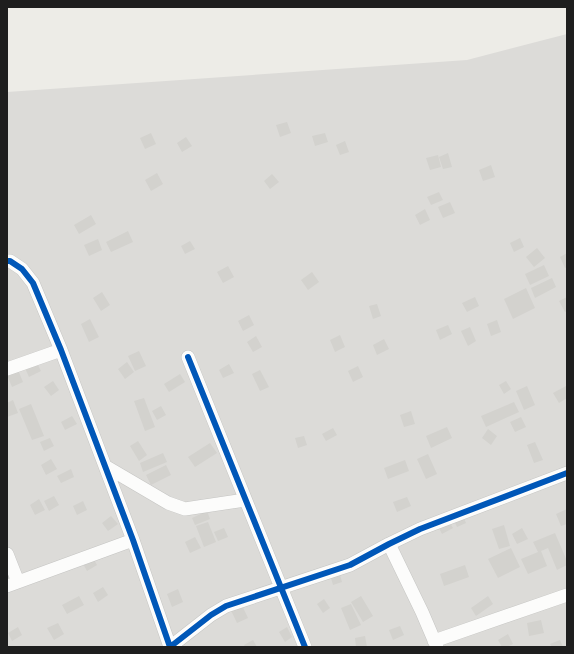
<svg xmlns="http://www.w3.org/2000/svg" width="574" height="654" viewBox="0 0 574 654" font-family="Jost,sans-serif">
  <style>
    .residential { fill: #dcdbd8 }
    .building { fill: #d3d2ce }
    .lines { fill: none; stroke-linecap: round; stroke-linejoin: round }
    .minor-casing { stroke: #c5c5c3; stroke-width: 14 }
    .minor { stroke: #fcfcfb; stroke-width: 13 }
    .cycleway-casing { stroke: #fff; stroke-width: 8 }
    .cycleway { stroke: #0057b8; stroke-width: 6 }
  </style>
  <rect width="100%" height="100%" fill="#edece7"/>
  <path class="residential" d="M567,34V647H7V92L467,60Z"/>
  <path class="building" d="M287,122L291,133L280,137L276,125Z
    M151,133L156,144L145,149L140,138Z
    M325,133L328,142L315,146L312,136Z
    M186,137L192,146L182,152L177,143Z
    M345,141L349,152L340,155L336,145Z
    M448,153L452,167L443,169L439,157Z
    M438,155L441,167L430,170L426,158Z
    M491,165L495,177L483,181L479,170Z
    M157,173L163,184L151,191L145,180Z
    M272,174L279,182L270,189L264,181Z
    M439,192L443,200L431,205L427,197Z
    M450,202L455,213L443,218L438,207Z
    M425,209L430,220L420,225L415,215Z
    M91,215L96,224L79,234L74,225Z
    M128,231L133,242L111,252L106,242Z
    M520,238L524,247L514,252L510,243Z
    M98,239L102,250L89,256L84,245Z
    M190,241L195,249L185,254L181,246Z
    M537,248L545,258L534,267L526,257Z
    M567,253V267L565,268L560,257Z
    M544,265L549,276L530,285L525,274Z
    M228,266L234,277L223,283L217,272Z
    M312,272L319,282L308,290L301,280Z
    M552,278L556,287L535,298L531,288Z
    M526,288L535,308L513,319L504,299Z
    M102,292L110,305L101,311L93,298Z
    M475,297L479,306L467,312L462,303Z
    M567,297V311L565,312L559,301Z
    M377,304L381,316L373,319L369,306Z
    M249,315L254,325L243,331L238,321Z
    M90,319L99,337L89,342L81,324Z
    M497,320L501,332L491,336L487,324Z
    M448,325L452,334L440,340L436,330Z
    M470,327L476,341L468,346L461,331Z
    M340,335L345,347L335,352L330,340Z
    M256,336L262,347L253,352L247,342Z
    M384,339L389,349L377,355L373,345Z
    M139,351L146,366L135,371L128,356Z
    M127,362L134,372L125,379L118,369Z
    M37,363L41,371L29,377L25,368Z
    M229,364L234,373L223,378L219,370Z
    M358,366L363,377L353,382L348,371Z
    M18,370L23,382L12,387L7,375Z
    M260,370L269,387L260,391L252,374Z
    M180,374L185,382L169,392L164,384Z
    M53,381L59,390L51,396L44,387Z
    M506,381L511,389L504,394L499,385Z
    M527,386L535,405L524,410L516,391Z
    M566,386L567,388V398L559,403L553,393Z
    M144,398L155,427L145,431L134,401Z
    M13,400L18,413L7,417V403Z
    M514,402L519,412L486,427L481,416Z
    M31,404L44,436L32,440L19,409Z
    M161,406L166,415L157,420L152,411Z
    M411,411L415,424L404,427L400,415Z
    M72,416L77,424L65,430L61,422Z
    M521,417L526,427L515,432L510,422Z
    M447,427L452,438L431,448L426,436Z
    M333,428L337,435L326,441L322,434Z
    M488,429L497,436L491,445L482,438Z
    M304,436L307,445L298,448L295,438Z
    M50,438L54,446L44,451L40,442Z
    M138,441L147,455L139,461L130,446Z
    M535,442L543,460L534,463L527,445Z
    M210,443L217,453L195,467L188,457Z
    M163,453L167,462L143,472L140,463Z
    M428,454L437,474L426,479L417,459Z
    M51,459L57,469L46,475L41,465Z
    M405,460L409,471L388,479L384,468Z
    M166,465L171,475L151,485L146,475Z
    M71,469L74,477L61,483L57,476Z
    M54,496L59,505L49,511L44,501Z
    M407,497L411,506L397,512L393,502Z
    M39,499L45,510L35,515L30,505Z
    M83,501L87,510L77,515L73,506Z
    M567,509V524L561,526L556,514Z
    M207,511L210,519L195,525L192,518Z
    M462,514L466,523L457,527L453,519Z
    M111,516L118,524L108,531L102,523Z
    M447,518L453,528L442,534L437,524Z
    M208,522L216,542L204,547L196,526Z
    M504,525L510,546L499,549L492,529Z
    M224,528L228,537L218,541L214,532Z
    M522,528L528,539L517,544L512,534Z
    M555,533L567,561V565L557,570L548,548L541,551L547,566L528,574L521,559L538,552L533,542Z
    M195,537L201,548L190,553L185,542Z
    M511,548L520,567L498,578L488,559Z
    M91,554L97,565L87,571L81,560Z
    M465,565L469,577L444,586L440,574Z
    M338,568L342,582L333,585L329,571Z
    M103,587L108,595L98,602L93,593Z
    M178,589L183,602L172,607L167,594Z
    M79,596L84,605L67,614L62,605Z
    M361,596L373,616L363,622L351,602Z
    M488,596L493,604L476,616L471,608Z
    M238,597L248,618L237,623L227,602Z
    M324,599L330,608L323,613L317,604Z
    M351,604L361,625L350,630L341,608Z
    M541,620L544,633L529,636L527,623Z
    M58,623L64,634L54,640L47,628Z
    M400,626L404,635L393,640L389,630Z
    M18,627L22,635L12,641L8,633Z
    M287,627L292,637L285,642L279,632Z
    M508,634L513,644L507,647H502L498,640Z
    M365,636L367,647H356L355,638Z
    M253,640L257,647H245L244,645Z
    M560,640L563,647H552L550,644Z"/>
  <g class="lines">
    <g class="minor-casing">
      <path id="minor" d="M7,261H10L22,269L33,283L61,350L133,540L170,647
        M188,357L305,647
        M7,369L61,350
        M105,466L168,503L185,509L198,507L245,500
        M389,544L422,612L437,647
        M7,554L18,582
        M7,586L133,540
        M434,641L567,595
        M170,647L211,615L226,606L350,565L389,544L420,529L567,473"/>
    </g>
    <use href="#minor" class="minor"/>
    <g class="cycleway-casing">
      <path id="cycleway" d="M7,261H10L22,269L33,283L61,350L133,540L170,647
        M188,357L305,647
        M170,647L211,615L226,606L350,565L389,544L420,529L567,473"/>
    </g>
    <use href="#cycleway" class="cycleway"/>
  </g>
  <rect width="574" height="654" fill="none" stroke="#1e1e1e" stroke-width="16"/>
</svg>
